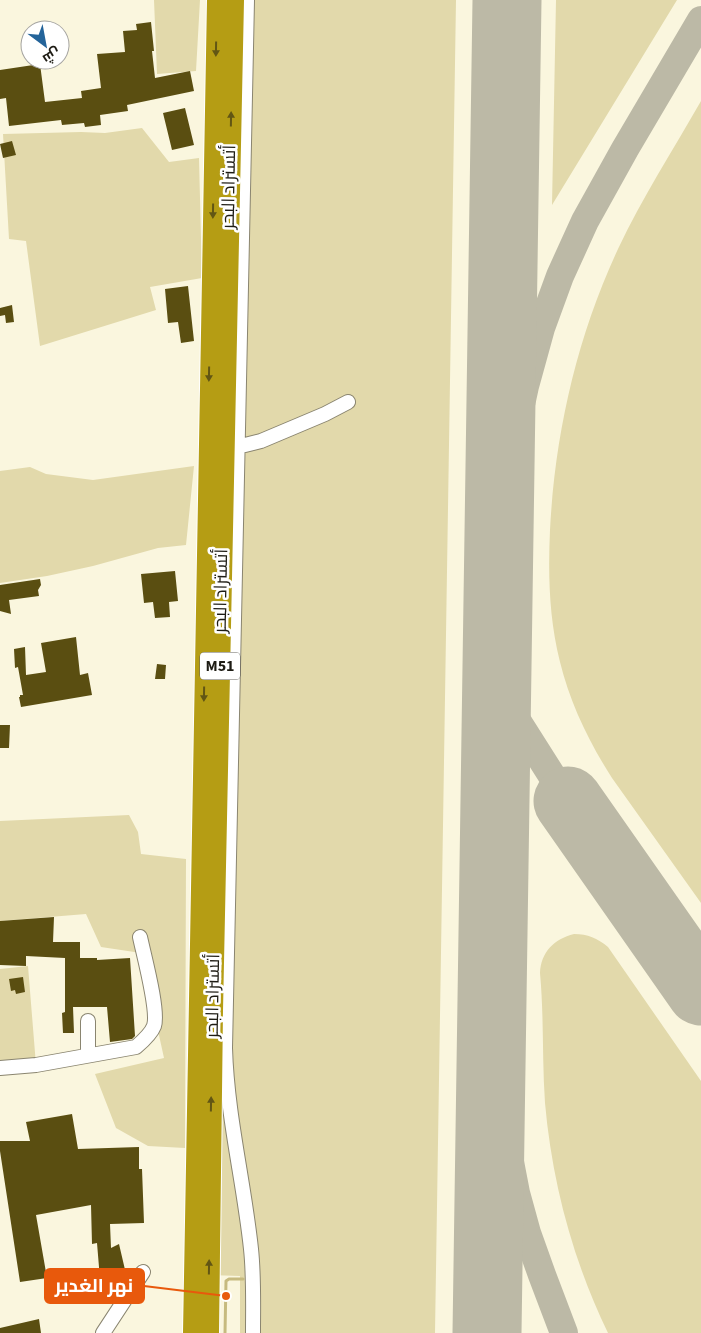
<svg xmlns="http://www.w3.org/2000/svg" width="701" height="1333" viewBox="0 0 701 1333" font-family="'Source Sans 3',Cairo,sans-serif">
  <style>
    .green { fill: #e2d9ab }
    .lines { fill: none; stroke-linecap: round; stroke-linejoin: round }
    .stream { stroke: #c6ba7f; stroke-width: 3 }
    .taxiway { stroke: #bcb9a6; stroke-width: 28 }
    .runway { stroke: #bcb9a6; stroke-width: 69 }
    .building { fill: #5a4e11 }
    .minor-casing { stroke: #8a8570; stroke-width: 16 }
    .highway-casing { stroke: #fff; stroke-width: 22 }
    .minor { stroke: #fff; stroke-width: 14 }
    .highway { stroke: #b59d14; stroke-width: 20 }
    .oneway { fill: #625614 }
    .labels { text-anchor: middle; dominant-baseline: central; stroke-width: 5; stroke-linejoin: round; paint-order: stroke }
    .shield { fill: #fff; stroke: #62605a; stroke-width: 1 }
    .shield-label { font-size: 16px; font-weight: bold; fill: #1e1c14 }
    .street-label { font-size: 18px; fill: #1e1c14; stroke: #fff }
    .leader { fill: none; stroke: #e8590c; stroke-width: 2 }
    .callout-dot { fill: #e8590c; stroke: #fff; stroke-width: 2 }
    .callout { fill: #e8590c; stroke: #e8590c; stroke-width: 2 }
    .callout-label { font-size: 19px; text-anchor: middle; font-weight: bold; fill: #fff }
  </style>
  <rect width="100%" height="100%" fill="#faf6de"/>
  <path class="green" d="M154,0H200L196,71L157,74Z
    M232,0H456L435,1333H240V1276L209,1275Z
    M556,0H677L552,205Z
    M701,101V903L612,778C589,742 570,703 560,662C549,618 548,575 550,530C555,433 577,337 618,249C642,198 673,150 701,101Z
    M142,128L169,162L199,158L202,278L150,287L156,310L40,346L26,241L9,239L3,134L81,132L105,133Z
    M194,466L186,545L158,548L93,566L47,576L0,583V471L30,467L46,474L93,480Z
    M129,815L138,832L141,854L186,859L185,1148L148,1146L116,1128L95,1074L164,1058L141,953L101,947L86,914L0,921V821Z
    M574,934C588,934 597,938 608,947L701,1081V1333H608C573,1261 552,1182 545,1103C542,1059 544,1016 540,973C541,952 554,939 574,934Z
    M28,966L36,1065L0,1068V969Z"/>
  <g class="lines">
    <path class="stream" d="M225,1333L226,1281L229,1279H243"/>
    <path class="taxiway" d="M498,587L505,548L512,446L525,386L541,328L560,276L585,221L625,149L701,20
      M497,689L568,801
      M491,1045L504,1131L516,1193L527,1233L542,1275L564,1333"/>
    <path class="runway" d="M568,801L701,991
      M487,1333L507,0"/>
  </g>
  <path class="building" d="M151,22L154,51H152L155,78L190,71L194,91L127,105L128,111L100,115L101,125L85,127L84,123L62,125L61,120L9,126L6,98L0,99V70L40,64L45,102L82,98L81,91L101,88L97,54L125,52L123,31L137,30L136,24Z
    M185,108L194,145L172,150L163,113Z
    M12,141L16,155L3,158L0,144Z
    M188,286L194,341L181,343L178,322L168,323L165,289Z
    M12,305L14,322L6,323L5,315L0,316V308Z
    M175,571L178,601L169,602L170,617L155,618L153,602L144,603L141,574Z
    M40,579L41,585L38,590L39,596L9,600L11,614L0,611V585Z
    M76,637L80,675L88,673L92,695L21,707L19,697H20V695H23L18,667L15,668L14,649L25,647L26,675L46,672L41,643Z
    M157,664L166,665L165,679H155Z
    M0,725H10L9,748H0Z
    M54,917L53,942H80V958H97V960L130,958L135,1036L132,1039L110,1042L107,1007H73L74,1033H63L62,1013L65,1012V958L26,956V966L0,965V921Z
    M23,977L25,992L16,994L15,990L11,991L9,979Z
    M72,1114L78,1149L139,1147V1169H142L144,1223L110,1224L111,1248L119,1244L126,1274L100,1279L97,1243L92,1244L91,1205L36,1215L47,1278L20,1282L0,1151V1141H30L26,1122Z
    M39,1319L41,1333H0V1328Z"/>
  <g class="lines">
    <g class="minor-casing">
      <path id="minor" d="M247,0L225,1048C227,1116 244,1182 251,1249C254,1277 253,1305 253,1333
        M237,447L261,441L325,414L348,402
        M88,1055V1021
        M0,1068L36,1065L136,1047C143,1041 151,1034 154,1026C159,1011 144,956 140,937
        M103,1333L143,1272"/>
    </g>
    <g class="highway-casing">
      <path id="highway" d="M193,1333L217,0
        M209,1333L213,1011L234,0"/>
    </g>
    <use href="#minor" class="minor"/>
    <use href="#highway" class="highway"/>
  </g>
  <defs><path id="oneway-solid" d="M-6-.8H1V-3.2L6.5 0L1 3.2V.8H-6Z" transform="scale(1.25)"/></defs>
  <g class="oneway">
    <use href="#oneway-solid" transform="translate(216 49) rotate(91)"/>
    <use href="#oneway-solid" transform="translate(231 119) rotate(-89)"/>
    <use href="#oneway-solid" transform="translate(213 211) rotate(91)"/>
    <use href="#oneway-solid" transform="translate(209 374) rotate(91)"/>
    <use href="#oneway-solid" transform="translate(204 694) rotate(91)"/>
    <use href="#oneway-solid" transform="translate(211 1104) rotate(-89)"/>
    <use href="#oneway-solid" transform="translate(209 1267) rotate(-89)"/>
  </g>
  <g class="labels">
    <rect class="shield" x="200" y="652.5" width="40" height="27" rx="4"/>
    <g class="shield-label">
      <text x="220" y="666">M51</text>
    </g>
    <g class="street-label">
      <text transform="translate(229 187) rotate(-89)">أتستراد البحر</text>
      <text transform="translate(221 591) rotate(-89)">أتستراد البحر</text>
      <text transform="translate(213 996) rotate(-89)">أتستراد البحر</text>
    </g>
  </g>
  <path class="leader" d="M226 1296L144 1286"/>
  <circle class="callout-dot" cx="226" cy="1296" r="5"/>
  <rect class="callout" x="45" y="1269" width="99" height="34" rx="5"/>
  <g class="callout-label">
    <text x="94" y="1292">نهر الغدير</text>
  </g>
  <g transform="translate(45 45) rotate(148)"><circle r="24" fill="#ffffff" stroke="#a5a4a1"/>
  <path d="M0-4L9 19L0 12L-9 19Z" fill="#24649a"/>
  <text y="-8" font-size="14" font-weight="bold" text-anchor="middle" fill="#1e1c14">ش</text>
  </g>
</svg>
